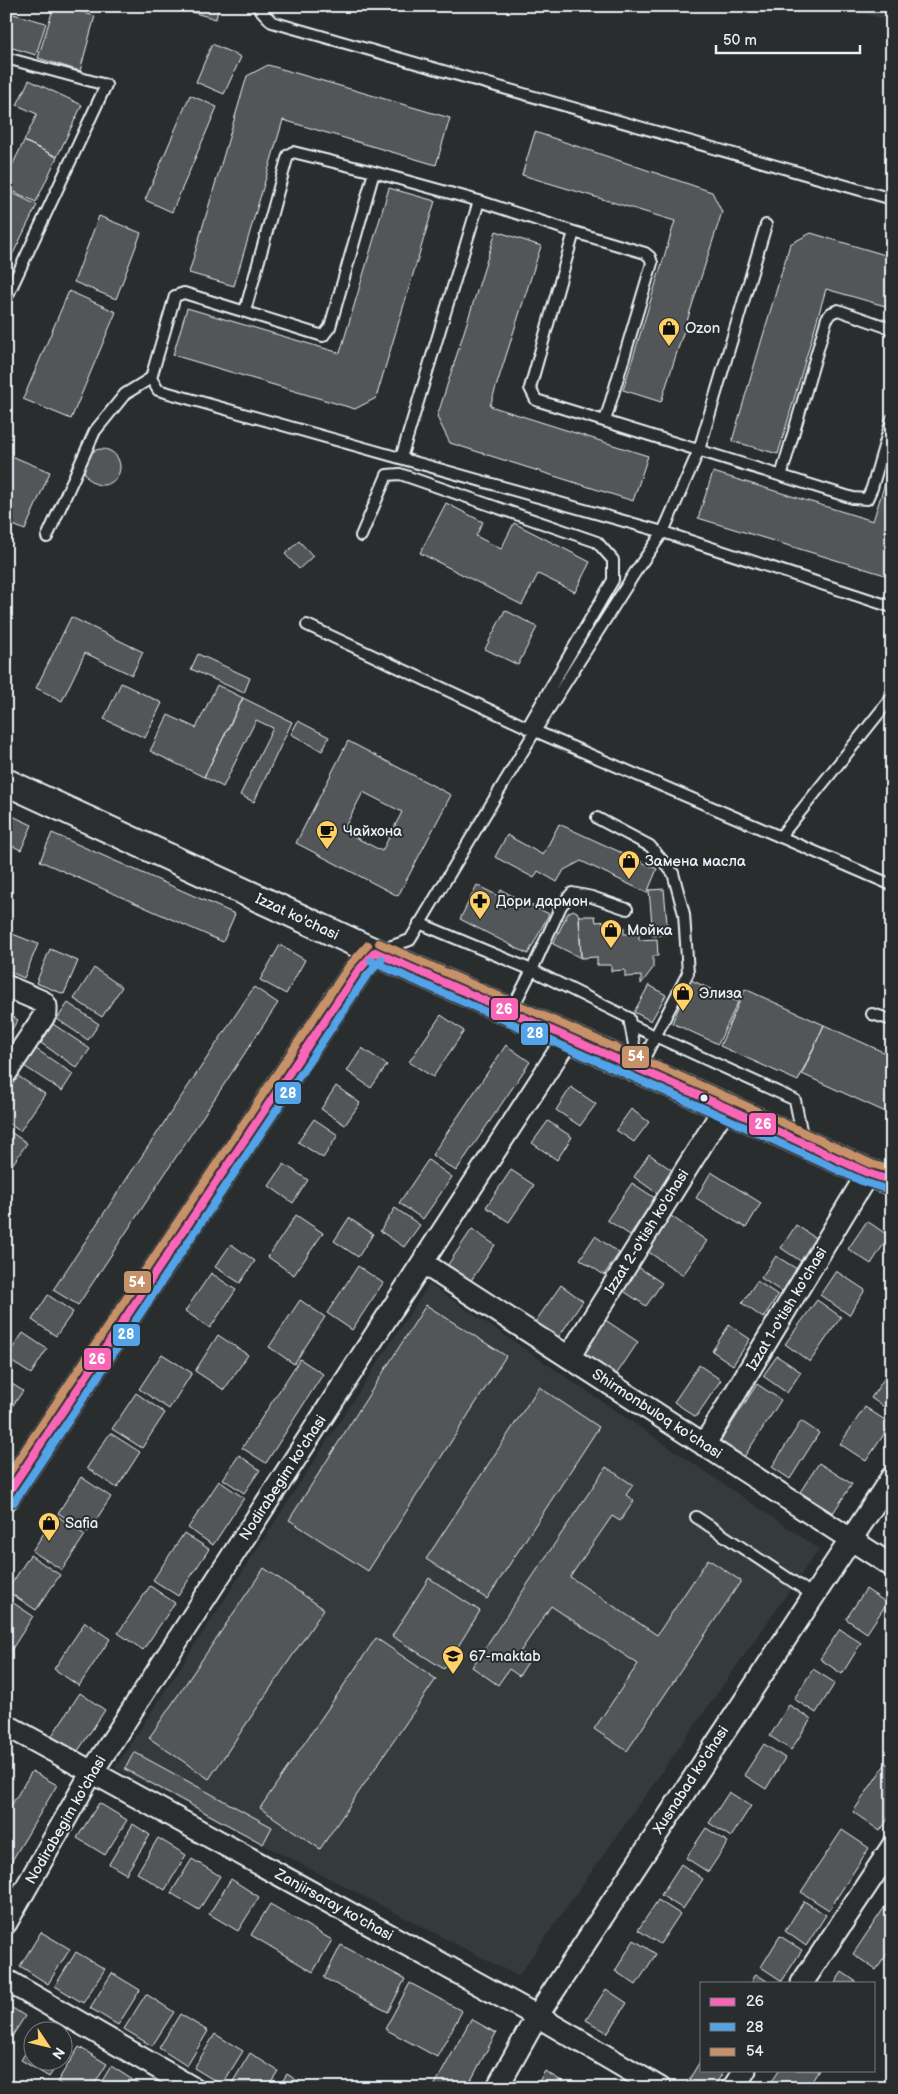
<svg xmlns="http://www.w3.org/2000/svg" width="898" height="2094" viewBox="0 0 898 2094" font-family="'Balsamiq Sans',sans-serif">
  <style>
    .built { fill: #363a3b }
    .building { fill: #535759; stroke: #e8f1f8; fill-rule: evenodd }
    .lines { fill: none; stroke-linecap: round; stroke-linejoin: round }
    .service-casing { stroke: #e8f1f8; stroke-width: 14 }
    .minor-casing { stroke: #e8f1f8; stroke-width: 25 }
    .tertiary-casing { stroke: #e8f1f8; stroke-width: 30 }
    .secondary-casing { stroke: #e8f1f8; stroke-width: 31 }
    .service { stroke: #2a2d2e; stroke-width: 10 }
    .minor { stroke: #2a2d2e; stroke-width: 21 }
    .tertiary { stroke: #2a2d2e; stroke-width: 26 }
    .secondary { stroke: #2a2d2e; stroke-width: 28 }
    .bus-1-casing { stroke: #2a2d2e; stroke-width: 11 }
    .bus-2-casing { stroke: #2a2d2e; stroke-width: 11 }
    .bus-3-casing { stroke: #2a2d2e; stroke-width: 11 }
    .bus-1 { stroke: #fa66b7; stroke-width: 8 }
    .bus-2 { stroke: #53a3e8; stroke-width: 8 }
    .bus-3 { stroke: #c7916a; stroke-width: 8 }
    .bus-dot { fill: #e8f1f8; stroke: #2a2d2e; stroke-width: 2 }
    .labels { text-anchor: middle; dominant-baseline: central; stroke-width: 4; stroke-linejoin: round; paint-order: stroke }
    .poi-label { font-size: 15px; fill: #e8f1f8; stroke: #2a2d2e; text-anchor: start }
    .street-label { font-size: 15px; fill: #e8f1f8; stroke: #2a2d2e }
    .line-badge { stroke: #2a2d2e; stroke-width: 2 }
    .badge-label { font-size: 14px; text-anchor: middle; font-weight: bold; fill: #fff }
  </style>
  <rect width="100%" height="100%" fill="#2a2d2e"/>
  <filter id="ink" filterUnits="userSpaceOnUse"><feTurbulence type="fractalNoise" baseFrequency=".02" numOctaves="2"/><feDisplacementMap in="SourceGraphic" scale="10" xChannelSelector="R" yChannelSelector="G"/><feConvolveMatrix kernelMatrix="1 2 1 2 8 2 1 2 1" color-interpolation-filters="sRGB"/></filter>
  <g filter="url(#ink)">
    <path class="built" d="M836,6H892V21Z
      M429,1284L819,1549L518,1976L115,1768Z"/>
    <path class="building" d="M54,6H60L95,16L80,71L38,58Z
      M170,6H219L216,19Z
      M6,12L46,23L36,55L6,46Z
      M212,44L241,57L224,94L196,82Z
      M268,65L450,118L436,165L283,120L234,286L189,273L247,76Z
      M29,80L82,105L57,157L24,141L37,114L17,105Z
      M190,95L217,107L172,212L145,200Z
      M535,132L712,192L722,212L661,402L623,390L675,221L522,175Z
      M24,141L57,157L36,202L6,188V178Z
      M389,188L435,201L376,398L355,409L173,355L187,308L340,353Z
      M6,190L37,205L6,268Z
      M99,216L141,233L116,299L74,282Z
      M496,231L541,246L490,406L648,456L633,501L450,443L437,417Z
      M811,233L892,257V308L826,289L778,454L732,441L790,244Z
      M69,291L116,312L71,419L23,399Z
      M84 467a18 18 0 1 1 36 0a18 18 0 1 1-36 0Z
      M9,455L50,472L25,530L6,522V461Z
      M892,461V571L885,575L698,518L713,472L873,521Z
      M446,503L483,522L476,536L501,549L514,523L590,562L575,592L538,574L522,605L420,553Z
      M299,541L313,556L299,569L285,554Z
      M505,610L537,627L518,665L485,649Z
      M71,617L143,652L132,675L85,653L62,701L36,688Z
      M6,631L12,634L6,646Z
      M198,654L250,678L244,693L191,669Z
      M121,683L162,703L145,738L104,719Z
      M217,685L243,698L204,777L150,751L168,715L196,728Z
      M243,698L292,722L254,802L240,795L273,728L256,720L223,787L204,777Z
      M298,721L329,737L322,751L291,734Z
      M348,741L451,795L398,896L296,843ZM363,792L402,812L382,851L343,831Z
      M6,813L32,825L21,850L6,843Z
      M559,824L657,869L647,893L581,861L564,870L557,882L538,871L534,878L495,857L507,835L543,855Z
      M52,833L235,914L223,942L40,861Z
      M477,885L498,896L501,890L549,914L528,954L460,919Z
      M664,889L668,934L653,936L649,890Z
      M573,910L577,912L579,916L581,958L553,944L568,913Z
      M579,916H595L596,922L609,921L610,928L624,927V934H639V940L657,939L658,956H653V968L641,984V976L625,977V970L611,971V965H597V957L581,958Z
      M10,933L38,944L24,978L6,970V942Z
      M280,945L305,960L286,994L260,980Z
      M50,949L78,961L64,994L36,983Z
      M94,968L122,987L102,1017L74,999Z
      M691,980L738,1002L718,1044L672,1023Z
      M649,985L666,995L651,1021L634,1012Z
      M254,987L278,1003L78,1305L53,1290Z
      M745,989L824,1025L798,1081L720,1046Z
      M68,1003L99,1024L88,1040L57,1019Z
      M6,1012L18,1020L6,1038Z
      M441,1015L464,1031L433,1077L409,1062Z
      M53,1024L90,1049L77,1068L41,1043Z
      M824,1025L892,1056V1115L802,1074Z
      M506,1045L530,1062L456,1171L432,1155Z
      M362,1048L387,1065L371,1088L347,1071Z
      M36,1049L73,1074L62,1091L24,1066Z
      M18,1076L45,1094L20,1131L6,1122V1094Z
      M336,1086L360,1103L345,1125L321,1109Z
      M571,1087L596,1104L580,1126L556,1110Z
      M631,1109L649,1122L634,1142L616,1130Z
      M314,1119L338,1135L323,1158L298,1142Z
      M548,1121L572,1137L557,1160L532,1143Z
      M6,1129L27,1143L6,1174Z
      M649,1154L673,1171L658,1194L634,1177Z
      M428,1160L452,1177L423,1219L399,1203Z
      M284,1164L308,1180L293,1203L269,1186Z
      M511,1170L534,1185L509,1222L486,1207Z
      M711,1172L761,1203L746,1228L696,1198Z
      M632,1183L655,1198L630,1235L607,1220Z
      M395,1208L420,1225L404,1247L380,1231Z
      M296,1215L323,1233L294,1275L268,1257Z
      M671,1216L707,1241L683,1275L647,1251Z
      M349,1218L373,1234L358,1257L334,1241Z
      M867,1221L889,1236L871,1264L848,1249Z
      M796,1225L817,1239L802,1262L781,1248Z
      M472,1229L495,1245L470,1282L447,1266Z
      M595,1236L619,1253L604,1275L580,1259Z
      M231,1244L255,1261L240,1283L215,1267Z
      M776,1256L797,1269L782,1292L761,1278Z
      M358,1266L383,1283L352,1330L327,1313Z
      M638,1267L662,1283L646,1306L622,1290Z
      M836,1271L865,1290L849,1315L820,1295Z
      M211,1273L236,1290L210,1328L185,1311Z
      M757,1281L778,1295L763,1318L742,1303Z
      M561,1285L583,1301L558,1338L535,1322Z
      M48,1295L73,1312L56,1336L32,1320Z
      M300,1300L325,1317L294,1364L269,1347Z
      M817,1300L841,1317L810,1362L785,1344Z
      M426,1305L506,1356L368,1571L289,1520Z
      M604,1319L638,1342L616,1375L581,1352Z
      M729,1325L750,1339L733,1365L712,1351Z
      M23,1333L47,1349L31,1374L6,1358Z
      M218,1335L248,1355L224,1390L195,1371Z
      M162,1354L192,1373L169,1409L139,1389Z
      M777,1356L801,1372L787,1393L763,1376Z
      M300,1359L323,1374L266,1463L242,1448Z
      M699,1365L721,1380L696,1417L674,1402Z
      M892,1367V1412L871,1398Z
      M6,1380L23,1391L6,1415Z
      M757,1384L781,1400L744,1457L720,1442Z
      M539,1387L599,1427L487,1599L426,1559Z
      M136,1393L165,1413L142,1448L112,1429Z
      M865,1407L891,1424L866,1461L840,1444Z
      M801,1421L819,1433L790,1479L772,1467Z
      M110,1433L140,1452L117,1488L87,1468Z
      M239,1455L260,1470L244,1493L223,1479Z
      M819,1463L852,1484L833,1513L800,1492Z
      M606,1467L633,1485L626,1495L634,1501L620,1521L612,1516L570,1577L657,1635L708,1559L741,1581L627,1751L594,1729L638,1664L551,1606L520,1652L530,1659L519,1676L509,1669L498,1685L472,1667Z
      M81,1477L111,1497L88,1532L58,1513Z
      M219,1481L244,1498L213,1545L188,1528Z
      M56,1515L85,1535L62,1570L32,1551Z
      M184,1533L209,1549L178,1596L153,1580Z
      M30,1555L60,1575L36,1610L7,1591Z
      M264,1568L324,1609L209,1779L149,1738Z
      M429,1578L480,1611L444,1669L392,1636Z
      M150,1586L175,1603L143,1650L118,1633Z
      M866,1589L887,1603L867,1633L846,1619Z
      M6,1598L33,1616L10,1652L6,1650Z
      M85,1622L110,1639L79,1686L54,1669Z
      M840,1629L861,1643L842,1674L820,1659Z
      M376,1638L436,1679L320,1849L260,1808Z
      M813,1669L835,1683L816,1713L794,1699Z
      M80,1693L105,1710L74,1757L49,1740Z
      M789,1705L811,1719L791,1750L770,1736Z
      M764,1744L785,1758L766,1789L744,1775Z
      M134,1752L272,1827L263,1844L125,1769Z
      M886,1763L892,1767V1813L880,1831L853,1812Z
      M32,1771L57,1785L7,1869L6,1814Z
      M729,1792L751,1806L731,1837L709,1823Z
      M99,1803L127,1820L105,1855L77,1838Z
      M133,1824L150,1835L126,1874L109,1864Z
      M706,1828L728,1842L708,1872L686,1858Z
      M842,1830L869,1848L829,1910L801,1892Z
      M158,1838L186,1855L165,1890L137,1873Z
      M192,1859L220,1876L199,1910L171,1893Z
      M681,1864L703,1879L683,1909L661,1895Z
      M231,1879L259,1897L238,1931L209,1914Z
      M892,1896V1947L876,1970L853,1954Z
      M658,1900L680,1914L660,1944L638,1930Z
      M804,1901L826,1915L806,1946L785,1931Z
      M270,1904L332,1940L313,1972L251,1935Z
      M41,1932L70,1949L48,1984L20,1966Z
      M780,1936L802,1950L782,1981L761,1967Z
      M634,1940L656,1954L636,1985L615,1971Z
      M341,1945L405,1979L388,2012L324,1978Z
      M76,1952L105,1969L83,2003L55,1986Z
      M842,1972L858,1983H835Z
      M112,1973L140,1990L118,2025L90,2008Z
      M756,1974L770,1983H751Z
      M410,1983L462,2011L437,2057L385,2029Z
      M606,1989L627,2003L608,2033L586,2020Z
      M146,1994L174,2012L152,2046L124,2029Z
      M6,2004L25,2016L6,2046Z
      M180,2014L208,2031L187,2066L159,2048Z
      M471,2019L496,2033L467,2088H433Z
      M43,2025L53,2032H39Z
      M215,2034L243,2051L222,2085L194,2068Z
      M62,2037L71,2043L62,2056Z
      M32,2042V2062H59L49,2077L21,2060Z
      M79,2047L107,2064L92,2088H67L57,2082Z
      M250,2053L278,2071L267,2088H229Z
      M702,2058V2070L724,2071L713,2088H684Z
      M111,2066L139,2084L136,2088H98Z
      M779,2070H819L808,2088H767Z
      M545,2071L568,2085L567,2088H535Z
      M287,2074L308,2088H278Z"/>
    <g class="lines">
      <g class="service-casing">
        <path id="service" d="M257,6L272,22L892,199
          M6,58L106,85L6,299
          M574,232L645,253L650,257L652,263L605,421
          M245,311L288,155L293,152L374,172
          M892,419L872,488L867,499L853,498L536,400L530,388L574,232L479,201L374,172L330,327L323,336L184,293L175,296L151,378L158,390L663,532L892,607
          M401,458L479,201
          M781,476L827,318L831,313L838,310L892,329
          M361,536L387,475L400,474L597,542L613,560V580L527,728
          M47,537L95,431L125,394L151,378
          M307,625L535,731L892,885
          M597,818L650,846L673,873L684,914L688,973L639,1068
          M780,837L892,697
          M419,923L532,970L629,1018L638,1066
          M383,949L410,940L535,731L636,571L663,532L699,450L766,225
          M511,1011L532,970L561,906L572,893L592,897L627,909
          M872,1014L892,1020
          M631,1025L795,1100L803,1140
          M696,1517L813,1595"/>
      </g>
      <g class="minor-casing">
        <path id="minor" d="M6,986L43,1002L46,1006V1013L6,1073
          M423,1263L892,1566
          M569,1357L725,1107
          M704,1445L868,1173
          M6,1725L537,2016L660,2088
          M6,1923L92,1772L568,1038
          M6,1980L193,2088
          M802,1983L892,1847
          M497,2088L537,2016L892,1477
          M733,2088L745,2070"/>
      </g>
      <g class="tertiary-casing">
        <path id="tertiary" d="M6,782L375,952"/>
      </g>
      <g class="secondary-casing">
        <path id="secondary" d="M6,1496L357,972L375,952L725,1107L868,1173L892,1181"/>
      </g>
      <use href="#service" class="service"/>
      <use href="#minor" class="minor"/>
      <use href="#tertiary" class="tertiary"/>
      <use href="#secondary" class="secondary"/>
      <g class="bus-1-casing">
        <path id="bus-1" d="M375,952L725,1107L868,1173L892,1181
          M6,1496L357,972L375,952"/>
      </g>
      <g class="bus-2-casing">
        <path id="bus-2" d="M371,961L721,1116L864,1182L889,1190
          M14,1502L365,978L382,959"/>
      </g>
      <g class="bus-3-casing">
        <path id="bus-3" d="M379,943L729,1098L872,1164L892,1170
          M6,1478L349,966L368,945"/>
      </g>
      <use href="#bus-1" class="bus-1"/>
      <use href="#bus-2" class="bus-2"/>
      <use href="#bus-3" class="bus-3"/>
    </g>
  </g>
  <defs>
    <g id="shop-pin" transform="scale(1.125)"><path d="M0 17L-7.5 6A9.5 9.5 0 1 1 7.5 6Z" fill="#ffd166" stroke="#2a2d2e"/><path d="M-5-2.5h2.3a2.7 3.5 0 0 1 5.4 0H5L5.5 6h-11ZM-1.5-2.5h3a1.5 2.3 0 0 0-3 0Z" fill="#111"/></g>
    <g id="cafe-pin" transform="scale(1.125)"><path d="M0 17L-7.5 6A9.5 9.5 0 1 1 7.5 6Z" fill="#ffd166" stroke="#2a2d2e"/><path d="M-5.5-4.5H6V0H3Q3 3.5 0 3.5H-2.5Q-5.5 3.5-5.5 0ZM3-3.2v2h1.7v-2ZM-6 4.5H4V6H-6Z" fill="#111"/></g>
    <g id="pharmacy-pin" transform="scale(1.125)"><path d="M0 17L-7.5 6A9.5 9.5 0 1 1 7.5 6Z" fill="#ffd166" stroke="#2a2d2e"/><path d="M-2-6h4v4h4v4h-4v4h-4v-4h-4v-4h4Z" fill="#111"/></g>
    <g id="school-pin" transform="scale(1.125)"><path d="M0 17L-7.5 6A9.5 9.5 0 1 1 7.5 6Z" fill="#ffd166" stroke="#2a2d2e"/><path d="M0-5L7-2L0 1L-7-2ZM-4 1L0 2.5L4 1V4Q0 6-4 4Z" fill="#111"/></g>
  </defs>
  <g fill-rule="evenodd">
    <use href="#shop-pin" x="669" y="328"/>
    <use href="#cafe-pin" x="327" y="831"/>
    <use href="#shop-pin" x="629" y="861"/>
    <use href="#pharmacy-pin" x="480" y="901"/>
    <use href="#shop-pin" x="611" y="930"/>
    <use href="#shop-pin" x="683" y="993"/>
    <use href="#shop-pin" x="49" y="1523"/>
    <use href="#school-pin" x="453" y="1656"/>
  </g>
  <circle class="bus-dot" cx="704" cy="1098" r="4.5"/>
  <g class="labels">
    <g class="poi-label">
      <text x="685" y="328">Ozon</text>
      <text x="343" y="831">Чайхона</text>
      <text x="645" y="861">Замена масла</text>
      <text x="496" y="901">Дори дармон</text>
      <text x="627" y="930">Мойка</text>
      <text x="699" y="993">Элиза</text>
      <text x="65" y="1523">Safia</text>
      <text x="469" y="1656">67-maktab</text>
    </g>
    <g class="street-label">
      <text transform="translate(297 917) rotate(25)">Izzat ko'chasi</text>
      <text transform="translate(647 1232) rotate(-58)">Izzat 2-o'tish ko'chasi</text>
      <text transform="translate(787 1309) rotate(-59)">Izzat 1-o'tish ko'chasi</text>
      <text transform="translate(657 1414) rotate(33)">Shirmonbuloq ko'chasi</text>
      <text transform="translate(283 1478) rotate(-57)">Nodirabegim ko'chasi</text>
      <text transform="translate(691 1780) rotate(-57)">Xusnabad ko'chasi</text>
      <text transform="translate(66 1820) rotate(-60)">Nodirabegim ko'chasi</text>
      <text transform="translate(334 1905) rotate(29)">Zanjirsaray ko'chasi</text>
    </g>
  </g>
  <g class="line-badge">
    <rect x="490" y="997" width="29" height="24" rx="5" fill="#fa66b7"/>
    <rect x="520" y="1022" width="29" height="24" rx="5" fill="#53a3e8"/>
    <rect x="621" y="1045" width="29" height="24" rx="5" fill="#c7916a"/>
    <rect x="274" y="1081" width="28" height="24" rx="5" fill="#53a3e8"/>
    <rect x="748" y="1112" width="29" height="24" rx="5" fill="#fa66b7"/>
    <rect x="123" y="1270" width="29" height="24" rx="5" fill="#c7916a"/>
    <rect x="112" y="1323" width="29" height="24" rx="5" fill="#53a3e8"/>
    <rect x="83" y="1347" width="29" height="24" rx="5" fill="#fa66b7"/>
  </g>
  <g class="badge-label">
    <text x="504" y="1014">26</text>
    <text x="535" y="1038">28</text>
    <text x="636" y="1061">54</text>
    <text x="288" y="1098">28</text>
    <text x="763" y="1129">26</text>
    <text x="137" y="1287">54</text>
    <text x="126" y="1339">28</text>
    <text x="97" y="1364">26</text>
  </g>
  <rect width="898" height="2094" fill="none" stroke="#2a2d2e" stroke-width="25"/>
  <rect x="12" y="12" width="873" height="2069" fill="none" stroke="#e8f1f8" stroke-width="2" filter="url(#ink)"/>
  <rect x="700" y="1982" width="175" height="90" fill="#2a2d2e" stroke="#767b7f"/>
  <rect x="710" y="1998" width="25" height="8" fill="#fa66b7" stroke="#767b7f"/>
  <text x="746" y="2006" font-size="15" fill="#e8f1f8">26</text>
  <rect x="710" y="2023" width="25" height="8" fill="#53a3e8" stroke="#767b7f"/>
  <text x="746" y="2032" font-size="15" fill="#e8f1f8">28</text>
  <rect x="710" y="2048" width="25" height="8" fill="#c7916a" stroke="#767b7f"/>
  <text x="746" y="2056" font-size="15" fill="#e8f1f8">54</text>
  <g transform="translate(48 2046) rotate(125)"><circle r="24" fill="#2a2d2e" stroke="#767b7f"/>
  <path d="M0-4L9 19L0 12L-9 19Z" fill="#ffd166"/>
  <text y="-8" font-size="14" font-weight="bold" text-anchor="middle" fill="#e8f1f8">N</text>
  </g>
  <path d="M716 45v8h144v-8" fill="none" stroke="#e8f1f8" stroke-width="2.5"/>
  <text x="723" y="45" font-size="15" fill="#e8f1f8" stroke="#2a2d2e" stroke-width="4" paint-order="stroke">50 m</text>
</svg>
